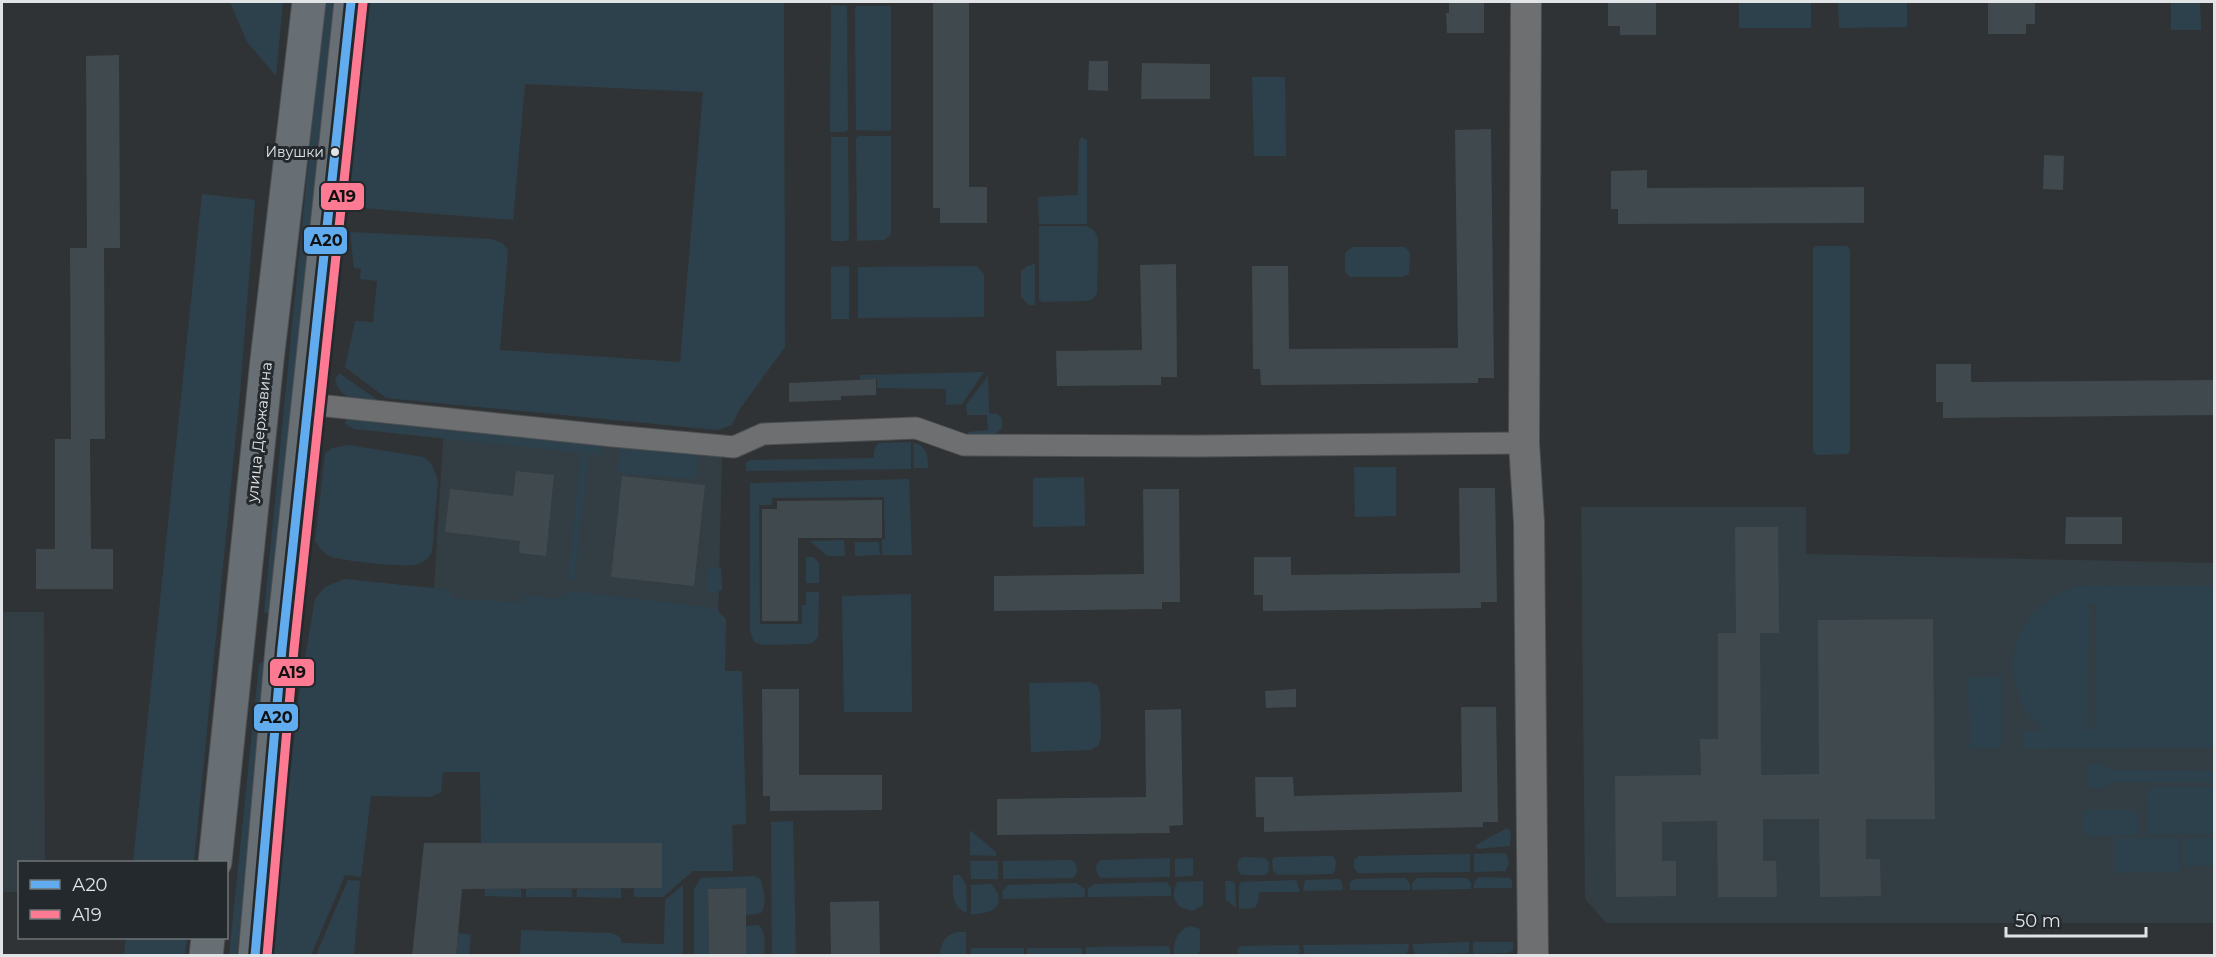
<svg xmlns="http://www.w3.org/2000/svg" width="2216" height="957" viewBox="0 0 2216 957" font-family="Montserrat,sans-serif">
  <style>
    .built { fill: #333d44 }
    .green { fill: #2d414c; fill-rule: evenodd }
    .building { fill: #40494e }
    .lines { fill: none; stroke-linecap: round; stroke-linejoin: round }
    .street-casing { stroke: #4d4f51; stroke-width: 23 }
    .secondary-casing { stroke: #4d4f51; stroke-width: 32 }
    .primary-casing { stroke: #4d4f51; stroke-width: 35 }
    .street { stroke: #6d6f71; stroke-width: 21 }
    .secondary { stroke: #6d6f71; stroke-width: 30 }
    .primary { stroke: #676f75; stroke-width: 33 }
    .bus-1-casing { stroke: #24292d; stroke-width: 14 }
    .bus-2-casing { stroke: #24292d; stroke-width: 14 }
    .bus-1 { stroke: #60acee; stroke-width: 9 }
    .bus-2 { stroke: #fe7a93; stroke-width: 9 }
    .bus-dot { fill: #e0e4e6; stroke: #24292d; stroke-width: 2 }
    .labels { text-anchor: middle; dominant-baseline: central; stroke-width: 6; stroke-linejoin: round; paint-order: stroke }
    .bus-label { font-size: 14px; fill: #e0e4e6; stroke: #24292d; text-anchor: end }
    .street-label { font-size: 15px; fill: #e0e4e6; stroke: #24292d }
    .line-badge { stroke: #24292d; stroke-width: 2 }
    .pale-badge-label { font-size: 16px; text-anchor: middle; font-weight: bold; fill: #111 }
  </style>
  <rect width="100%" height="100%" fill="#303335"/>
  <path class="built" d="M444,426L722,455L718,631L433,603Z
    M1581,507H1806V554L2214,563V923H1606L1585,899Z
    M2,612H44L45,862H20L19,892H2Z"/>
  <path class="green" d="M230,2H283L276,76L247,42Z
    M324,2H335L270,615L264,612Z
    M365,2H784L785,347L739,410L732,425L717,430L386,398L345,367L355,321L373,322L377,281L360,279L361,269L354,268L350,232L491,239L502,243L508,250L500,350L680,362L703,92L525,84L513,220L349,207Z
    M1739,2H1811V28H1739Z
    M1838,2H1907V27L1839,28Z
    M2171,2H2200L2201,30H2171Z
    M831,5L846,6L847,8L848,130L845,132H830Z
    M857,6H891V131L856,130L855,8Z
    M1252,77H1285L1286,156H1254Z
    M859,136H891V232L890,236L884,240L857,241L856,138Z
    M831,137H847L848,138L849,238L846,241H831Z
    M1082,137L1087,140V224H1039L1038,197L1078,195L1079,140Z
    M202,194L255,200L240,393L194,862H133Z
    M1039,226H1086L1094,230L1098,239L1097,293L1093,299L1087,301L1042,302L1039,299Z
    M1816,246H1847L1850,250V451L1847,454L1816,455L1813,451V248Z
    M1352,247H1405L1410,253L1409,274L1402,277H1350L1345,272V253Z
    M1035,264V305H1029L1021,297V271L1027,266Z
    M849,266V319H831V267Z
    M976,266L984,274V317L858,318V267Z
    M984,372L962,404L946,405V389L877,388V379H860V375Z
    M339,373L383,404C364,401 341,402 335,380Z
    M988,376L989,413L997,414L1002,418V428C993,438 981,437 968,437V432L988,430L987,415H967L966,405Z
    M350,418L595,442L600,446L603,455L589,454L574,581L568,580L581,453L354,429L346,424L345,422Z
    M911,442V469L746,471V463L750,460L874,458V451L878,443Z
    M913,443C927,445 928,456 928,468H914Z
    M348,445L424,457L432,465L438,480L432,552C429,559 421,564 413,565C403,567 343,561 332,557C324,554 319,548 315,541L325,453L332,448Z
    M624,446L699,449L696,479L617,473L620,451Z
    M1354,467H1396V516L1355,517Z
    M1084,477L1085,526L1033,527V478Z
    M909,479L912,555H882V539H885L884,497L772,498V505H759L760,624H802V605H806V592H819L818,636L814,642L808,644L763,645L754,642L750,631V483Z
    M844,540L845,556H827L810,541Z
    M855,542H879L880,555L855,556Z
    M806,557H813L819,563V583H806Z
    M708,567L721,568L722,590L712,593H705Z
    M344,579L452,590V598L523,603L524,595L561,599L568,591L715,608L726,619L725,671H742L746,824L732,825L733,871H693L663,897H634V888H662L661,843H481L480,772H443L441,792L431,797L371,796L361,877L345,875L311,955L270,956L299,694L315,599L325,587Z
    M2214,586V747L2023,749L2021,731H2045C2025,718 2014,690 2013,667C2012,631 2038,599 2072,588C2086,584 2103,586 2118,586C2150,586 2182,586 2214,586ZM2096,603L2094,730H2087L2090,604Z
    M911,594L912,712H844L842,596Z
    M262,662L266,663L268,666L237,955L229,956L259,664Z
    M1968,677H2001L2002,748L1970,749Z
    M1090,682L1097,685L1100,692L1101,737L1098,746L1091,750L1031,752L1029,683Z
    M2088,764L2107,765V770L2214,771V783L2107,782V788H2088Z
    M2147,787H2214V834L2148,835Z
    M2083,810H2138L2139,835L2083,836Z
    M793,821L796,955H772L771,822Z
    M1507,828L1511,832L1510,846L1477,849L1476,845Z
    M970,830L996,852V856L970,855Z
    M2113,838H2179V872L2113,873Z
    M2183,838H2214V866H2183Z
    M1505,853L1509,862L1506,871L1474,872V854Z
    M1470,854V872L1358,873L1354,868V860L1359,856Z
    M1333,856L1336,861L1335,871L1332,874L1277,875L1273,871L1272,861L1275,857Z
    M1244,857L1266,858L1269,863L1268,873L1264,875H1242C1236,871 1237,865 1239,859Z
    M1170,858V877L1101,878C1095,873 1094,864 1101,860Z
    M1193,858V876L1175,877V859Z
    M1072,860C1078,865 1079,873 1073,878L1003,879V861Z
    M970,861H998V879H971Z
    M953,875H960L966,885L967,913C950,906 953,891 953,875Z
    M754,876L760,879C764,889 767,904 761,913L746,915L745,888L708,889L709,955H694V889L701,878Z
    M1478,877L1510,878L1512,881V888H1474V883Z
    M1405,878L1410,884V890H1350V882L1356,879Z
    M1417,878H1467L1471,883V889L1412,890V884Z
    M1339,879L1342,882L1343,890L1303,891L1305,880Z
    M348,880L360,881L354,955H316Z
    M1296,880L1300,892H1259L1258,902L1255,908L1239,909V886L1241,882Z
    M1203,881V905L1192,911L1180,907C1171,896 1173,893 1177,882Z
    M1225,881H1232L1235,884L1236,908L1226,900Z
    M1167,882L1171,888V896L1088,897V888L1095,884Z
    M1076,883L1085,889V897L1003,899L1002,891L1008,885Z
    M992,884C993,887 996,889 997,892C1005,911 984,914 971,914V885Z
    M683,885V955H520L521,930L611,933L619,936L622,943L664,944L665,900Z
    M621,888V898L577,897V889Z
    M485,889H521V897L485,896Z
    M526,889H572V897H526Z
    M758,925C767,932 764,945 764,955H746V926Z
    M1190,926L1200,929V952L1195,955H1174C1174,941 1176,931 1190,926Z
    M957,932H966V955H940C940,944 945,935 957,932Z
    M458,933L471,935L469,955L456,956Z
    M126,938H187L185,955H124Z
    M1469,942V953L1416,955L1413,950V944Z
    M1473,942H1513V950L1508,953L1473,954Z
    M1409,944L1408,950L1405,955L1306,956L1304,952L1303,945Z
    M1299,945L1300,952L1297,955H1239L1237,952L1238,948L1241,946Z
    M1168,946L1170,949V955L1086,954V947Z
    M971,948H1024V955H971Z
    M1027,948H1082V955H1027Z"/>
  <path class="building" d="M933,2H969V187H987V223H940V208H933Z
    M1449,2H1484V33H1447L1446,13H1449Z
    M1608,2H1656V35H1620V26H1608Z
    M1988,2H2035V24H2026V34H1988Z
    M119,55L120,248H104L105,439H90L91,549H113V589H36V549H55V439H71L70,248H87L86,56Z
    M1089,61H1108V91L1088,90Z
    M1142,63L1210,64V99H1141Z
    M1491,129L1494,378H1478V383L1261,385L1260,369H1253L1252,266H1288L1289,349L1458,348L1455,130Z
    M2044,155L2064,156L2063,190L2043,189Z
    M1647,170V188L1864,187V223L1618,224V209H1611V171Z
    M1176,264L1177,377H1161V385L1057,386L1056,351L1142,350L1140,265Z
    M1936,364H1971V382L2214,380V415L1943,418V402H1936Z
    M876,379V395L841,396V400L789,402V383Z
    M516,471L554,475L546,556L519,553L520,541L445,532L450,489L513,496Z
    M622,476L705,485L694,586L611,577Z
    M1459,488H1495L1497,602H1481V608L1263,611V595H1254V557H1291V575L1460,573Z
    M1143,489H1179L1180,602H1162V609L994,611V576L1144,574Z
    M882,500V538H798V621H762V509H777V501Z
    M2066,517H2122V544H2065Z
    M1735,527H1778L1779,633H1760L1761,775L1819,774L1818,620L1933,619L1935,819H1866V859H1880L1881,896L1820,897L1819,819H1763V861H1776L1777,897H1718L1717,821L1662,822V861H1676V896L1616,897L1615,776L1701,775L1700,739H1718V633H1736Z
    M762,689H799V775H882V810L770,811V796H763Z
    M1296,689V707L1266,708L1265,691Z
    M1461,707H1496L1498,822H1483V827L1264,832V817H1256L1255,777H1293L1294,796L1462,792Z
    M1181,709L1183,825L1169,826L1170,833L997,835V799L1146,797L1145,710Z
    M424,843H662V888L462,889L456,956H412Z
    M746,888V956H709L708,889Z
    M879,901L880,956H831L830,902Z"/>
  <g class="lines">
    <g class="street-casing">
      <path id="street" d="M308,404L613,436L734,447L763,434L916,428L964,445L1199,446L1524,443"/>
    </g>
    <g class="secondary-casing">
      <path id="secondary" d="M1526,2L1524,443L1529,522L1533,956"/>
    </g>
    <g class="primary-casing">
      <path id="primary" d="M215,862L267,360L309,2
        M206,956L208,938
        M255,956L282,648L351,2"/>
    </g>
    <use href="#street" class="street"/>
    <use href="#secondary" class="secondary"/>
    <use href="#primary" class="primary"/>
    <g class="bus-1-casing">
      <path id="bus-1" d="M255,956L282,648L351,2"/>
    </g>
    <g class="bus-2-casing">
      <path id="bus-2" d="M267,956L294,649L363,3"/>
    </g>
    <use href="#bus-1" class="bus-1"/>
    <use href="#bus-2" class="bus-2"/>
  </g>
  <circle class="bus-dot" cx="335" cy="152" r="5"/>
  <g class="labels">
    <g class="bus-label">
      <text x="324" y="152">Ивушки</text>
    </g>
    <g class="street-label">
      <text transform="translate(259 432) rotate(-84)">улица Державина</text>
    </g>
  </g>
  <g class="line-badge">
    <rect x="320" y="182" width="45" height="29" rx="6" fill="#fe7a93"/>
    <rect x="303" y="226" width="45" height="29" rx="6" fill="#60acee"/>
    <rect x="269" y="658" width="46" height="29" rx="6" fill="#fe7a93"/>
    <rect x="253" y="703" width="46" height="29" rx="6" fill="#60acee"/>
  </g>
  <g class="pale-badge-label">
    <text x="342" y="202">A19</text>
    <text x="326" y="246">А20</text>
    <text x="292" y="678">A19</text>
    <text x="276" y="723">А20</text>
  </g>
  <rect width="2216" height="957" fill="none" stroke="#e0e4e6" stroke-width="6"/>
  <rect x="18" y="861" width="210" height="78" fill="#24292d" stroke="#6f7477" stroke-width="1.5"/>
  <rect x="30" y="880" width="30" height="9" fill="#60acee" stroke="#6f7477" stroke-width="1.5"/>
  <text x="72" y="891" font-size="18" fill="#e0e4e6">А20</text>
  <rect x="30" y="910" width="30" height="9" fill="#fe7a93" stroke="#6f7477" stroke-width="1.5"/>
  <text x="72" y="921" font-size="18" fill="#e0e4e6">A19</text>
  <path d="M2006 927v9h140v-9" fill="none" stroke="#e0e4e6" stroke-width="3"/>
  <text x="2015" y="927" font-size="18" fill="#e0e4e6" stroke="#24292d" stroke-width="4.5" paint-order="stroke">50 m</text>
</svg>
